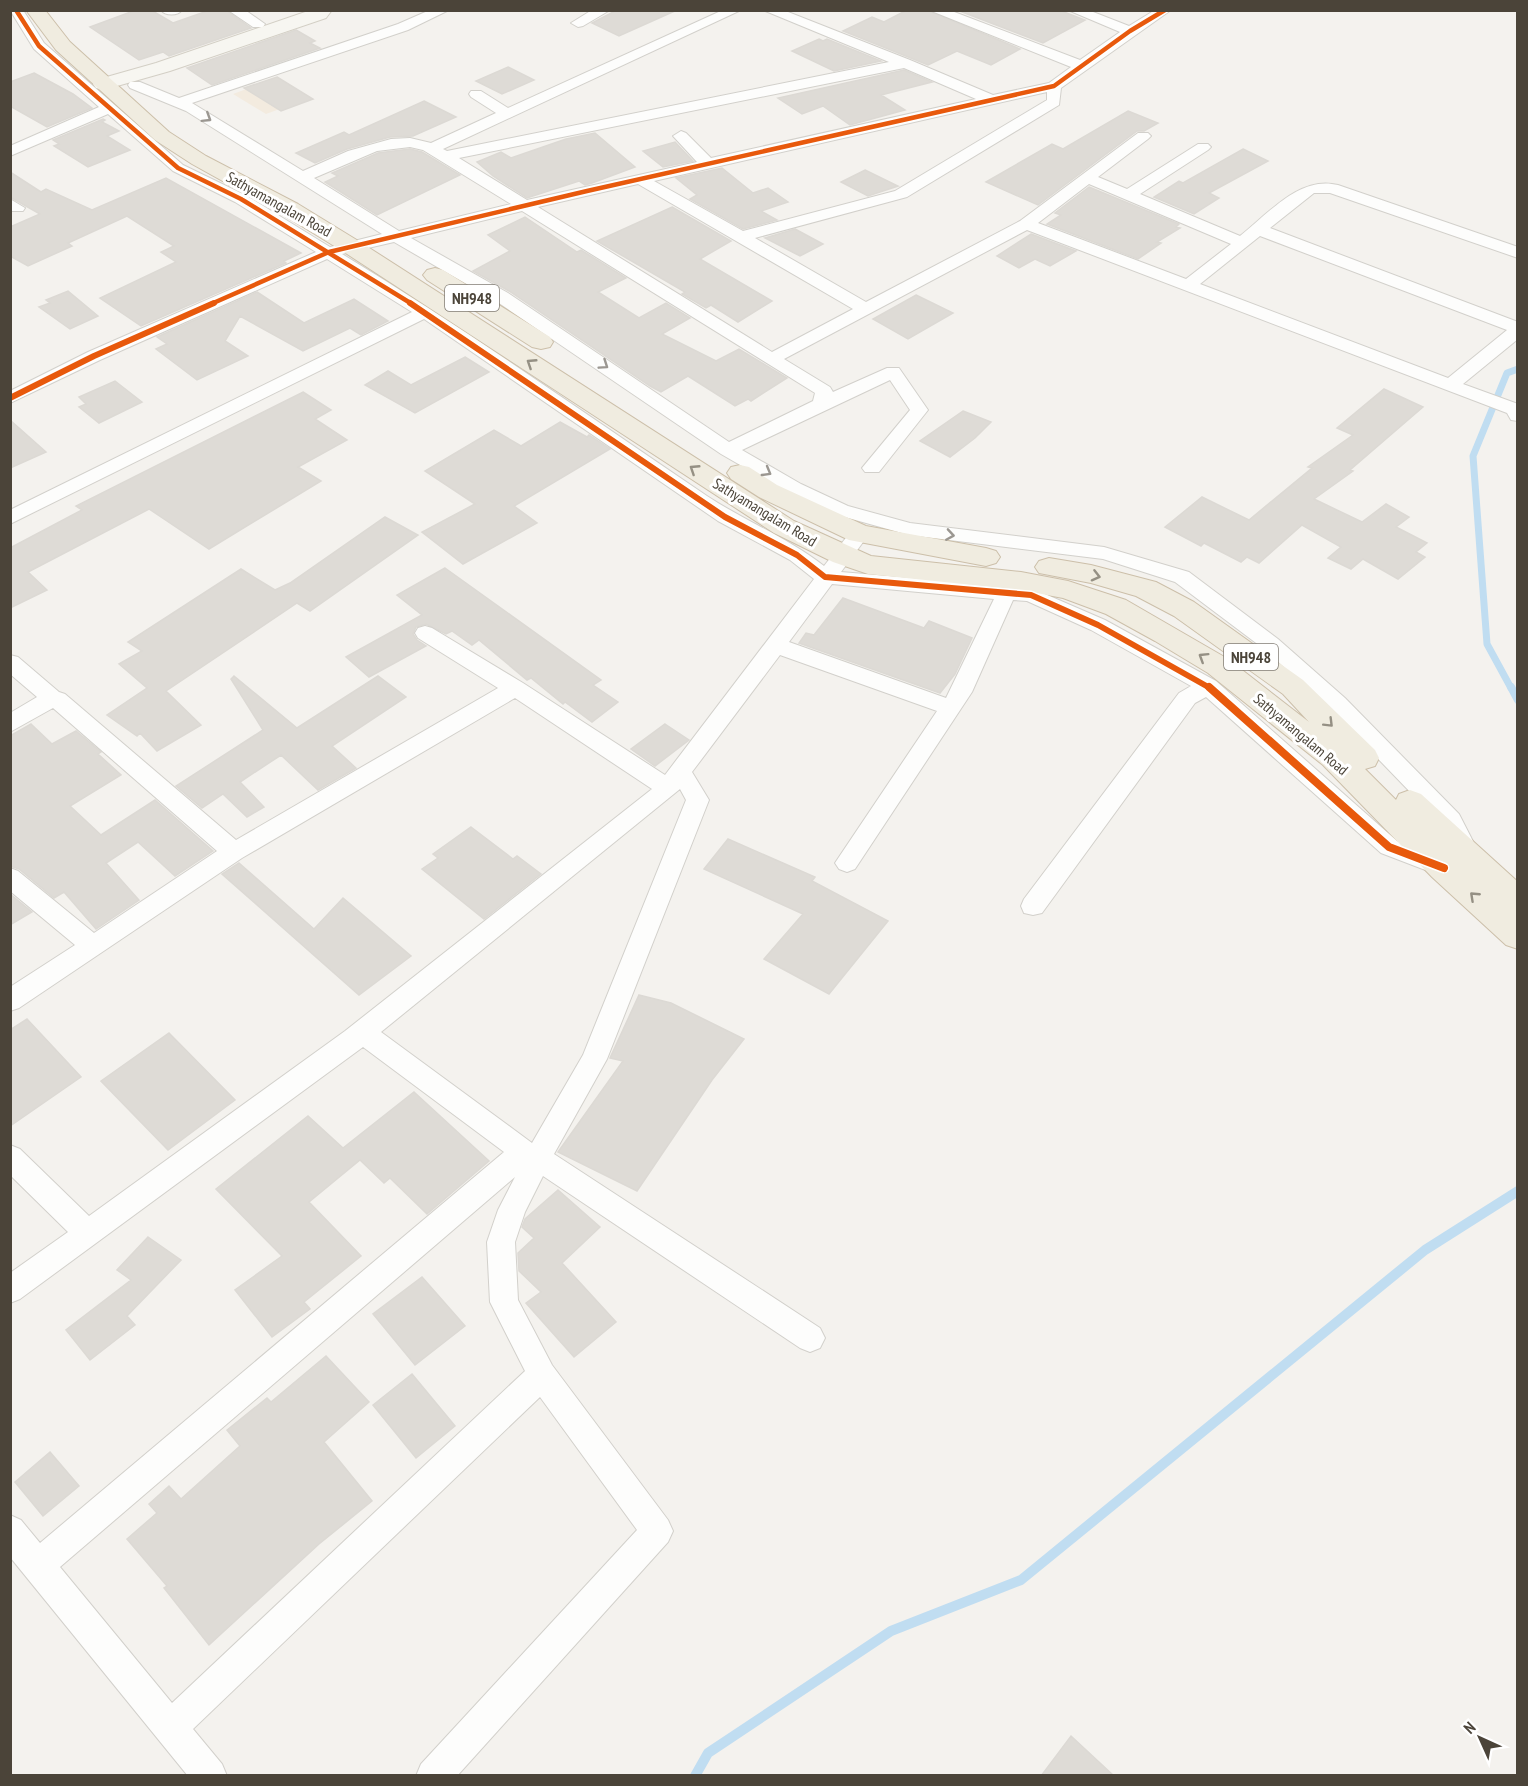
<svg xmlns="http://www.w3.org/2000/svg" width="1528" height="1786" viewBox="0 0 1528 1786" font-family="'PT Sans Narrow',sans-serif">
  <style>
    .commercial { fill: #f3ebdf }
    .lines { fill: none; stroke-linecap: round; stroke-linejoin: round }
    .stream-far2 { stroke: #c0ddf1; stroke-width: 7 }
    .stream-far1 { stroke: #c0ddf1; stroke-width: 8 }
    .stream { stroke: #c0ddf1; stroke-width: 10 }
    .building { fill: #dedbd6; stroke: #dcd9d4; stroke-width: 1.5 }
    .minor-casing { stroke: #d2d0cb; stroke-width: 2 }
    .secondary-casing { stroke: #d3cfc5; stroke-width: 2 }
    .trunk-casing { stroke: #ccbfa9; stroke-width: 2 }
    .minor { fill: #fdfdfc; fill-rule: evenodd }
    .secondary { fill: #f7f6f1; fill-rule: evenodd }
    .trunk { fill: #f0ece0; fill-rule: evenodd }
    .cycleway-far2-casing { stroke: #fff; stroke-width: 7 }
    .cycleway-far1-casing { stroke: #fff; stroke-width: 9 }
    .cycleway-casing { stroke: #fff; stroke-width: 11 }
    .cycleway-far2 { stroke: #e8590c; stroke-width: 4.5 }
    .cycleway-far1 { stroke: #e8590c; stroke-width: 6 }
    .cycleway { stroke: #e8590c; stroke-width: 8 }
    .oneway { stroke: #9b9791 }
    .oneway2 { stroke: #959084 }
    .labels { text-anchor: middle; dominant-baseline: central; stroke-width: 6; stroke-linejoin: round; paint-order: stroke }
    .far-street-label { font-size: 15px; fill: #4b4439; stroke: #fff }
    .shield { fill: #fff; stroke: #817c74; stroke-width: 1.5 }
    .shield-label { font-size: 16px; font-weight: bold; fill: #4b4439 }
  </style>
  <rect width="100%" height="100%" fill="#f4f2ee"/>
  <path class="commercial" d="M252,87L285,107L266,114L233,94Z"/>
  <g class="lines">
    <path class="stream-far2" d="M1511,688L1487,644L1473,456L1507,373L1518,369"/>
    <path class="stream-far1" d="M1511,687L1518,700"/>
    <path class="stream" d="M695,1776L708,1753L891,1631L1021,1580L1425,1250L1518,1191"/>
  </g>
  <path class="building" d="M136,10H151L173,23L210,10H226L251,28L169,56L163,52L139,60L90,27Z
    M617,10H677L619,36L592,23Z
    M907,10H927L1020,49L991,65L957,51L928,65L843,31L872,17L884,22Z
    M957,10H1059L1085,20L1043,43Z
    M296,30L315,41L310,43L320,48L212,85L187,68Z
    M819,39L823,41L827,39L881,61L834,71L792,51Z
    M508,67L534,80L502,94L476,81Z
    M904,70L932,82L881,95L905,110L850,125L823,106L802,114L778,98Z
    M34,73L73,94L92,108L47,127L10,106V82Z
    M277,77L313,99L281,111L244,88Z
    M424,101L456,117L413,136L390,137L347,149L315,163L296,153L344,132L349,135Z
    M1128,111L1158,123L1144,131H1137L1038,205L986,182L1052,144L1063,149Z
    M103,119L105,120L102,122L119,131L107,136L130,150L88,167L54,146L59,144L53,140Z
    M595,133L635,167L592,183L585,185L579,181L527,198L493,176L477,162L501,152L511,158L566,139Z
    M675,142L693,161L663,167L643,151Z
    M410,149L422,152L460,175L377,215L325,182L338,176L332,173L378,153Z
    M1243,149L1268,161L1209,193L1219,198L1194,214L1154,197L1179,181L1183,183Z
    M722,168L753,193L768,188L788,202L761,211L777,220L743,229L690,199L697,195L676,178Z
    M865,170L898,186L868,196L841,182Z
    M10,172L41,192L46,189L92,210L166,178L301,253L284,261L286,263L141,326L100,298L176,262L161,252L174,246L127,216L68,243L72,246L28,266L10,256V227L40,214L10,197Z
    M1089,187L1179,224L1176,227L1180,228L1157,242L1161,243L1138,259L1047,224L1061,215L1055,213Z
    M672,207L731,241L700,259L772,301L738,322L711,305L706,308L682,294L685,292L597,241Z
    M525,217L577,252L581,250L626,278L598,292L639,318L666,303L690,318L662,334L716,361L739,349L787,378L751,401L748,399L735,406L688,376L661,392L650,386L509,291L473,271L510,251L488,235Z
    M795,229L823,244L800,256L765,238Z
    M1031,234L1076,251L1050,266L1035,259L1019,268L997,256Z
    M68,291L98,316L70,329L39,307L50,303L46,300Z
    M257,292L304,323L354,299L388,321L361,335L350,328L303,351L240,316L225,341L248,356L197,380L156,349L167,344L157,337Z
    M916,295L953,313L908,339L873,319Z
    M465,357L489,372L415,413L365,385L388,371L411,385Z
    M115,381L142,402L99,423L79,407L86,404L79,397Z
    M1384,389L1423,407L1350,470L1353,471L1314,499L1362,522L1386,504L1409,517L1396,527L1427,543L1416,552L1425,557L1398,579L1363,559L1351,569L1328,558L1341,547L1302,525L1259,563L1247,557L1241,562L1204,543L1201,546L1165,527L1202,497L1249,520L1312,468L1308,467L1353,435L1337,428Z
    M303,392L331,410L315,419L347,440L298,467L321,481L209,549L149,509L28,572L47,590L10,608V548L82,510L76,506Z
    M963,411L991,422L975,438L950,457L920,441Z
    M10,420L46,452L10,468Z
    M560,422L587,437L589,435L610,449L514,506L537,523L463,564L422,532L475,504L425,471L494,430L521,446Z
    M385,517L418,535L310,611L297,603L166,691L201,725L157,751L140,733L137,736L107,715L147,688L119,664L142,651L128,642L241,569L275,590L290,583Z
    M445,568L601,680L593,685L618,702L592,722L565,702L563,704L531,678L527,680L479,640L472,645L452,631L446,634L426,624L416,627L413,634L417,640L426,646L369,677L346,657L422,615L397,595Z
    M843,598L924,628L929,621L972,638L955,674L940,693L799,643L806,633L814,635Z
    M234,676L297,728L378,676L406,697L332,746L356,768L318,790L281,755L240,782L264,807L247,817L223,794L202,808L176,786L263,730L231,679Z
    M31,724L52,744L76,731L101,752L98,754L121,775L70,806L101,835L155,800L213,851L175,876L138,842L106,863L139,900L96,929L64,892L54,898L19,869L10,866V736Z
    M665,724L689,740L655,766L631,749Z
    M471,827L513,859L517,856L541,874L484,919L422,869L438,858L433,854Z
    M728,839L815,877L812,881L888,921L829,994L764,959L803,914L704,869Z
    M239,863L314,929L343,898L411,956L359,995L222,874Z
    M10,894L32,912L10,925Z
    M639,995L671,1003L744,1039L712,1080L637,1191L558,1152L623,1061L610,1058Z
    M27,1019L81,1077L10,1126V1030Z
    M169,1033L235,1100L168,1150L101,1081Z
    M414,1092L489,1161L427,1214L390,1178L384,1183L360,1160L309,1202L361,1256L304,1302L310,1309L272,1337L235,1290L282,1256L216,1189L308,1116L343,1148Z
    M558,1190L600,1227L562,1263L616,1322L574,1357L526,1303L541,1292L519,1271L518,1253L534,1238L522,1227L525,1219Z
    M148,1237L181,1260L127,1316L135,1325L90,1360L66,1330L131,1280L117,1270Z
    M422,1277L465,1326L415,1365L373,1314Z
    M326,1356L369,1402L324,1442L372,1501L319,1544L209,1645L164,1588L167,1586L127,1539L157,1513L149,1504L169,1486L181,1499L240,1446L227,1430L267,1398L271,1402Z
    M412,1374L455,1426L416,1458L373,1405Z
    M50,1452L79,1486L43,1516L15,1482Z
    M1071,1736L1114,1776H1041Z"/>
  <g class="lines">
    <g class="minor-casing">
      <path id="minor" d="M10,10H23L44,43L183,165L247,196L330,247L382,234L186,111L130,88L128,85L130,82H140L179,98L398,24L430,10H449L408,30L192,103L303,171L348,151L391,139L410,138L431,143L496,113L471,97L469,94L471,91H481L508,108L723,10H741L443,149L447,151L889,62L763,10H783L910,60L993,95L1049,83L1071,67L929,10H949L1080,60L1120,32L1068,10H1088L1129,26L1155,10H1171L1061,88L1059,105L907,197L755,238L866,302L1020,221L1138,133H1148L1151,136L1148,139L1098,177L1127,189L1198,144H1208L1211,147L1208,150L1140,194L1240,236C1268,214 1300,175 1338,185L1518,247V258L1330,193H1314L1270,228L1518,322V339L1463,384L1518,404V421L1511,420L1507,413L1027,230L784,359L830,387L833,392L887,368H899L928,410L879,472H865L862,468L910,410L890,380L742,450L801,484L848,506L910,523L1104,547L1189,572L1278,639L1345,698L1459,814L1478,851L1474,857L1466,860L1458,857L1442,825L1329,708L1264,649L1175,582L1103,559L909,535L834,514L787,492L721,454L496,301L394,242L342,254C467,330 586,414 707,496C745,521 788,538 824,566L852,530L859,528L866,530L869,534L841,572L1031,588L1105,620L1216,681L1397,841L1449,861L1453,867L1449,873L1441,876L1381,853L1206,697L1195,703L1042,913L1033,915L1024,913L1021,906L1024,899L1179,693L1191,686L1091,630L1027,601L1013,600L972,692L855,869L847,872L839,869L835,863L839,857L937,711L780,655L692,772L709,800L607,1059L554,1154L820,1328L825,1338L820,1348L810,1352L800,1348L543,1176L525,1212L515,1242L518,1300L552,1365L668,1520L673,1531L668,1542L457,1776H416L421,1764L637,1530L540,1397L193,1729L222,1764L227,1776H188L10,1557V1515L21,1520L40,1543L504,1152L363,1047L20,1299L10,1303V1273L68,1232L10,1175V1145L20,1149L89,1216L345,1031L652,789L515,698L242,858L19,1008L10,1011V987L75,945L10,891V868L18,871L94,933L217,851L53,708L10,732V713L37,697L10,674V655L18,657L59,692L65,694L236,840L498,688L418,638L415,633L418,628L425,626L432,628L523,683L665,775L814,579L790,560L718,521L424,319L10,524V510L412,312L327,259L100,360L10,403V391L88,352L316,252L235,202L173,171L108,114L10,156V146L99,107L34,49ZM904,68L976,99L711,158L686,133L681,131L673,136L697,162L527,200L459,158ZM1047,92V100L895,191L743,231L654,181ZM410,147L423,150L511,204L399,231L314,178L377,151ZM638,184L853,309L772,352L538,207ZM1089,184L1231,244L1186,279L1038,223ZM522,211L815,393L813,401L729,442L508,293L411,238ZM1260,236L1507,330L1448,378L1200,284ZM832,584L994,599L946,698L789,642ZM680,789L686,800L583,1055L532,1143L381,1032ZM515,1177L498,1210L487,1242L490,1302L525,1371L172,1703L60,1567Z
        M161,10H182C178,16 165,16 161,10Z
        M228,10H245L265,24L263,27H253Z
        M592,10H610L583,26L578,27L571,23Z
        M10,199L25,208L23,211H10Z"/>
    </g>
    <g class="secondary-casing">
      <path id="secondary" d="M311,10H332L326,18L170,71L103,90L96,88L93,84L96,80L156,63Z"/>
    </g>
    <g class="trunk-casing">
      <path id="trunk" d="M26,10H45L70,42L169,132L206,156L298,204L360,242L794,521L871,556L1021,572L1068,581L1126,600L1228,659L1309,722L1283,694L1174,616L1136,596L1091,583L1039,573L1035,567L1039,561L1049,558L1091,565L1156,582L1194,602L1303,680L1375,750L1379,758L1375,766L1365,769L1396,800L1399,794L1410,790L1421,794L1518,882V949L1506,945L1432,877L1323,765L1208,673L1155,641L1106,614L1063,598L1021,590L868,574L833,562L774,533L344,252L282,214L192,164L155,140L56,50Z
        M435,268L443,270L550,337L553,342L550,347L541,349L532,347L427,280L423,275L427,270Z
        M740,465L749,467L777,485L866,526L986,548L996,551L1000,557L996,563L986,566L849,540L759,497L731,479L727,473L731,467Z"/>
    </g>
    <use href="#minor" class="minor"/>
    <use href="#secondary" class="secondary"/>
    <use href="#trunk" class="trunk"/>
    <g class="cycleway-far2-casing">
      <path id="cycleway-far2" d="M16,10L39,46L178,168L241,199L412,304
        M211,304L329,252L587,191L1054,86L1130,31L1165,10"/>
    </g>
    <g class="cycleway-far1-casing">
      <path id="cycleway-far1" d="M410,303L725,517L797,555L825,577L1031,595L1098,625L1210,688
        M10,398L94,356L214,303"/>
    </g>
    <g class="cycleway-casing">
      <path id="cycleway" d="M1209,687L1389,847L1444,868"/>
    </g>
    <use href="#cycleway-far2" class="cycleway-far2"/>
    <use href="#cycleway-far1" class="cycleway-far1"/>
    <use href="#cycleway" class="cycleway"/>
  </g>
  <defs><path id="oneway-chevron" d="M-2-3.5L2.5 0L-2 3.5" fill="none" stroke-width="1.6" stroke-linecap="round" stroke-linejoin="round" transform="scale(1.5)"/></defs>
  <g class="oneway">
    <use href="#oneway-chevron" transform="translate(207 118) rotate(32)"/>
    <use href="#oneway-chevron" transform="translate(604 365) rotate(34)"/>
    <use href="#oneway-chevron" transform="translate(767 472) rotate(30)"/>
    <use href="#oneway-chevron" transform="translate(950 535) rotate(9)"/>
  </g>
  <g class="oneway2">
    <use href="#oneway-chevron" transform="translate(531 363) rotate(-147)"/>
    <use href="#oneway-chevron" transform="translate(694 469) rotate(-147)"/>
    <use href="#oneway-chevron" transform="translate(1096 576) rotate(14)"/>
    <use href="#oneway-chevron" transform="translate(1203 657) rotate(-148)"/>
    <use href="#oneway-chevron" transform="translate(1329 723) rotate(45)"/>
    <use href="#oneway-chevron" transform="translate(1474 896) rotate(-137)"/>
  </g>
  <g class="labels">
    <g class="far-street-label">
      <text transform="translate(279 204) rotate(29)">Sathyamangalam Road</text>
      <text transform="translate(765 512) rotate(31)">Sathyamangalam Road</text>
      <text transform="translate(1301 734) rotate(40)">Sathyamangalam Road</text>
    </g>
    <g class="shield">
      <rect x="445" y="285" width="54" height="26" rx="4.5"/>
      <rect x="1224" y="644" width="54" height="26" rx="4.5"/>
    </g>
    <g class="shield-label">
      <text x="472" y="298">NH948</text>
      <text x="1251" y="657">NH948</text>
    </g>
  </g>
  <rect width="1528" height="1786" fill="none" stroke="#4b4439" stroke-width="24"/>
  <g transform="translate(1480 1738) rotate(315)" stroke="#ffffff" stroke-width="4.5" paint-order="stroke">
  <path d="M0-4.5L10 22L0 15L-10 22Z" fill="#4b4439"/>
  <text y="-9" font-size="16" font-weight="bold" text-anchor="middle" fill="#4b4439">N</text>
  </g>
</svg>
